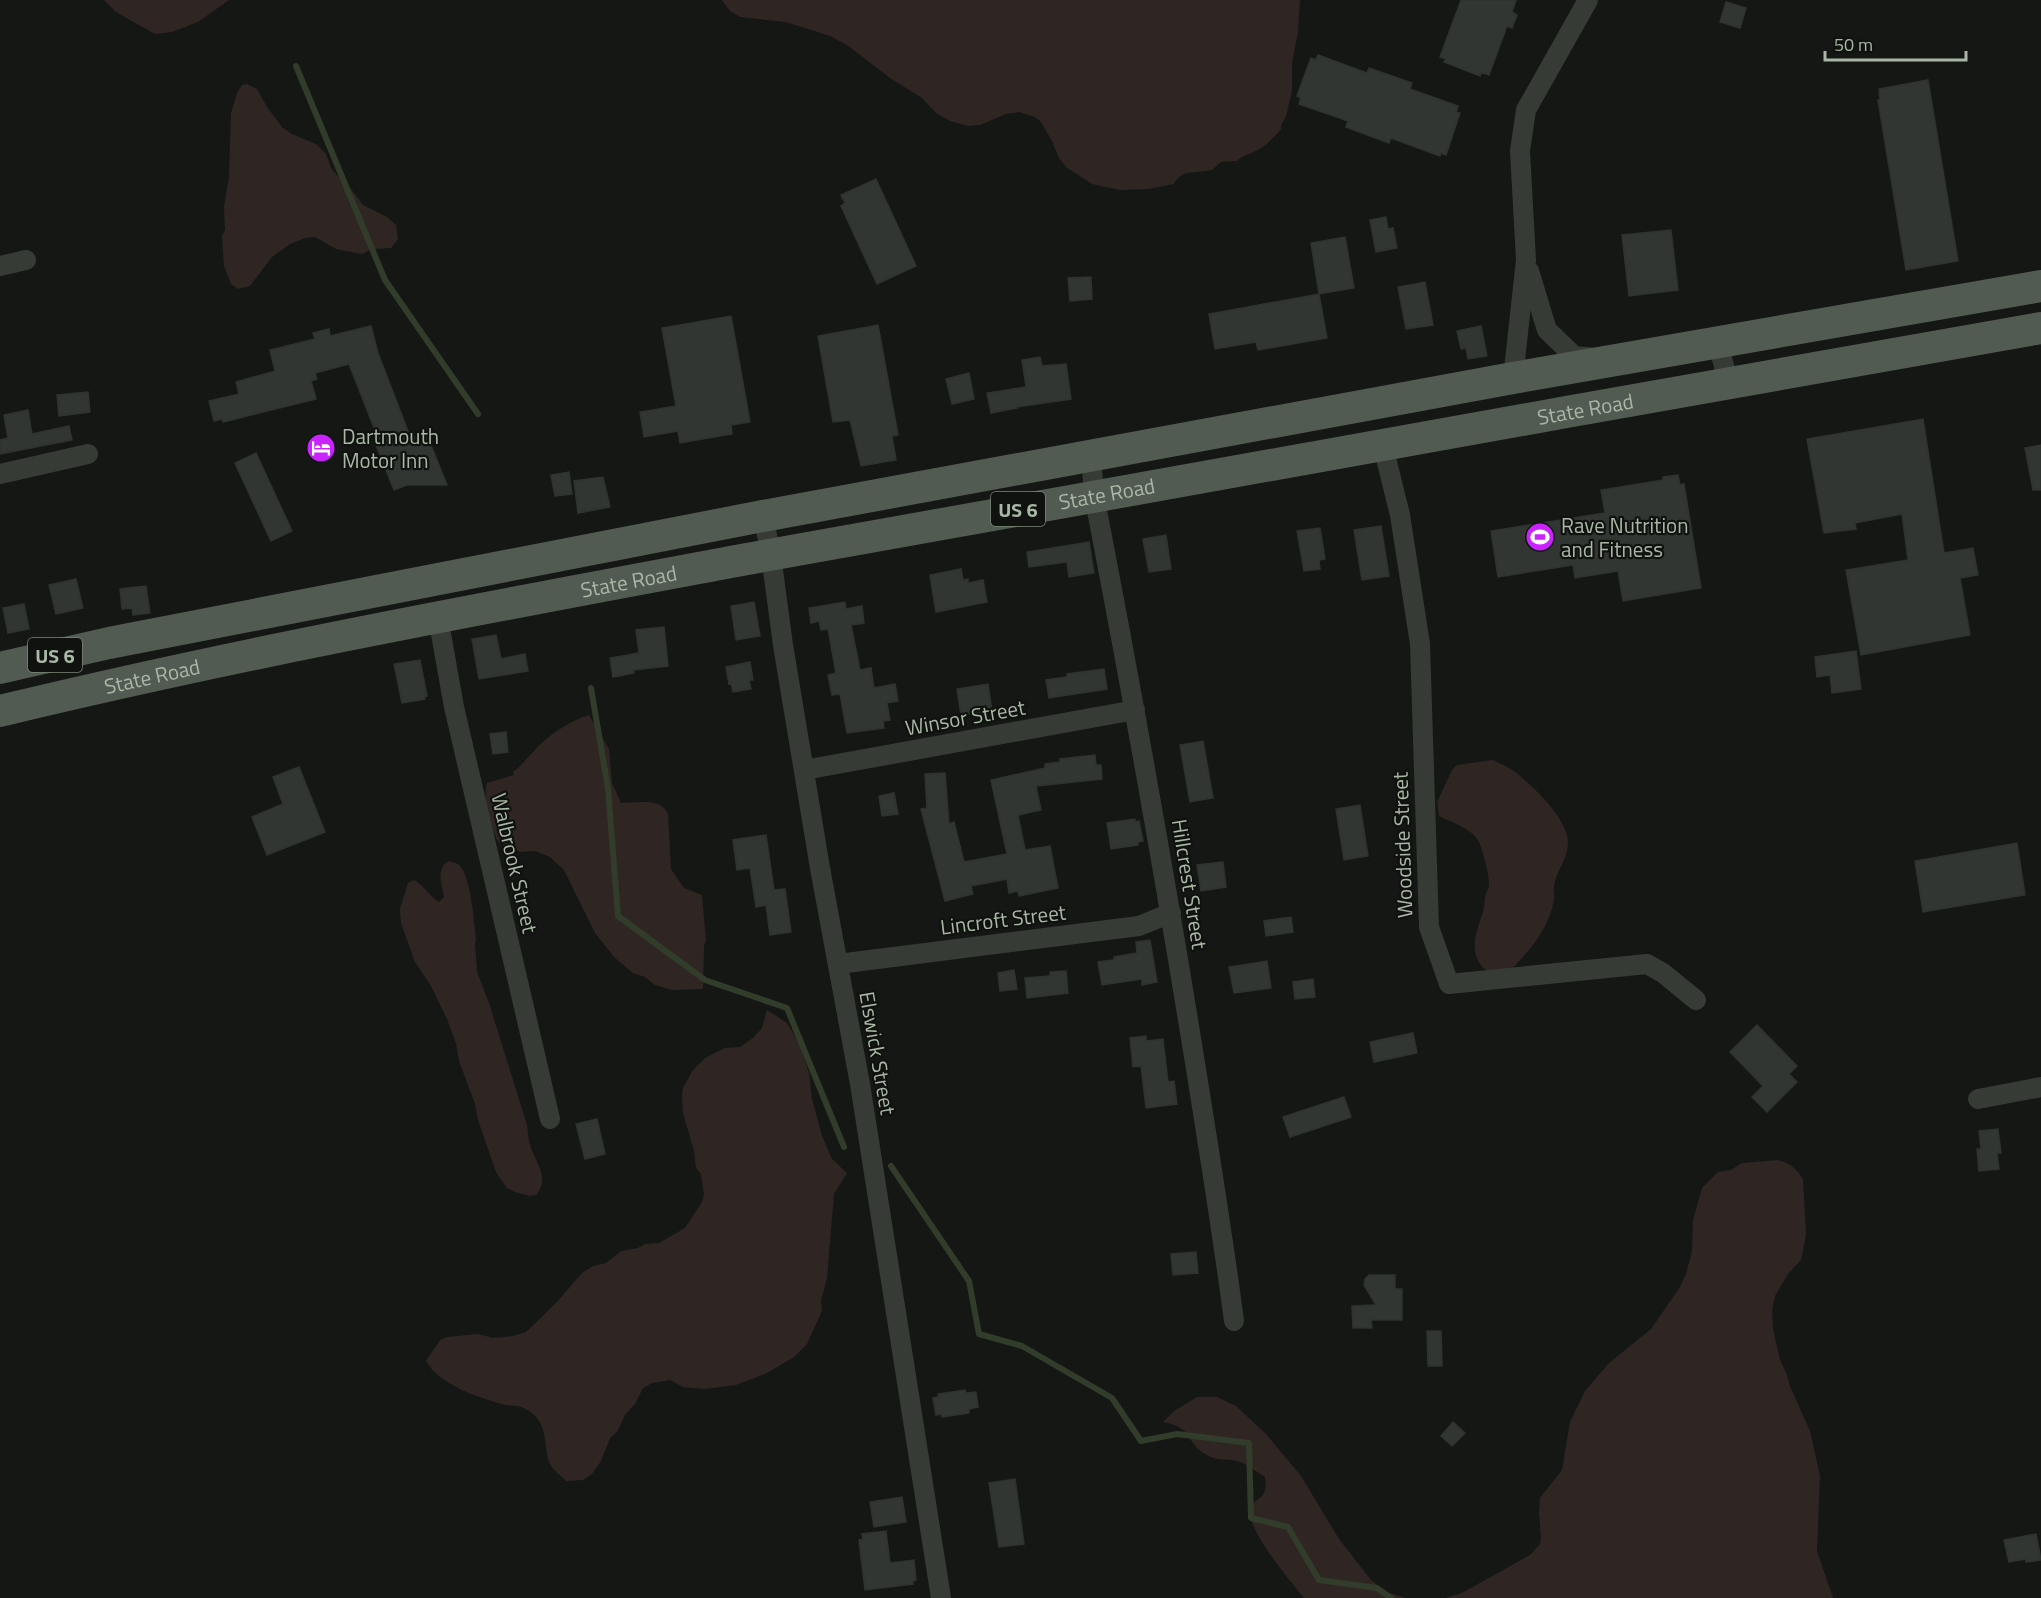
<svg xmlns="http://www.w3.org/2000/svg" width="2041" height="1598" viewBox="0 0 2041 1598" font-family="'Titillium Web',sans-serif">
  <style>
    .green { fill: #2f2624 }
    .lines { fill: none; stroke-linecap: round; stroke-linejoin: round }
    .stream { stroke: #323c2a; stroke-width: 6 }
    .building { fill: #313632; stroke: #2e332f; stroke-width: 1.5 }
    .street { stroke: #363c35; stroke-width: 20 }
    .primary { stroke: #525b51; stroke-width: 32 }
    .labels { text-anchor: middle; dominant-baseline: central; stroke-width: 4.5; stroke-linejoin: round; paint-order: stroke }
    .shield { fill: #101210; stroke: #7b8678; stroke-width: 1.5 }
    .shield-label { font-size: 20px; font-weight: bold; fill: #a9b8a5 }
    .street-label { font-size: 21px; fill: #a9b8a5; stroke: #101210 }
    .poi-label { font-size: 21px; fill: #a9b8a5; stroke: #101210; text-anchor: start }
  </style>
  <rect width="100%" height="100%" fill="#151715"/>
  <path class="green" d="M104,0H229L198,22L172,32L155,34L116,12Z
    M722,0H1300L1298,32L1292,63V91L1286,116L1281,125V129C1274,137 1268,144 1259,149C1252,154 1243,154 1237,161L1221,162L1212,170L1206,171L1186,173L1179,177L1173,184L1148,189L1120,190L1092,184L1066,167L1059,158L1052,141L1041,122L1035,117L1019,112L1006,114L980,125L968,126L950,121L936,113L922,98L890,78L847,45L830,36L786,22L740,17L730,11Z
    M247,84L257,89L267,107L282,127L292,134L316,144L326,154L332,170L351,189L363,205L387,217L396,225L398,239L391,248L372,249L362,254L336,249L315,237L305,238L290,244L272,257L250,286L238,289L231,284L224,266L222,236L225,230L224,207L229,177L231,113L237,93L242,85Z
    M589,715L609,749L612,783L621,803C636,803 661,797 668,814L671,869L684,888L702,895L706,941L704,945L703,989L672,990L655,985L645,977L633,973L615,958L595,933L564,870L550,857L535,851L520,852L511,846L499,843C491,830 482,797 487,783L514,775L513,772C521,766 526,759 533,752C547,736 569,721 589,715Z
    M1493,760C1500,764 1508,767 1514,771C1531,784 1569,820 1568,843C1568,859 1556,871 1554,886C1553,891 1555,895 1554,900C1549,928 1531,949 1512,969L1487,971C1467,956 1476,932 1483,912C1485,906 1484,899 1486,894C1487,891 1489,888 1489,885C1490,877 1482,847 1478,840C1470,828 1451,822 1439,816L1437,802L1452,770L1457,765Z
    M449,861C450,861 457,864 458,864C471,874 474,923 476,939L475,945L477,972L489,1003L527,1125C528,1131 528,1139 530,1145C535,1162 551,1178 536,1195L530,1196L515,1192L507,1188L496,1172L478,1120L475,1104L459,1061L456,1043L447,1019L431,986L415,962L401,923L400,909L408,883L414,880C424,885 429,896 439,902L444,897C442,884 435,869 449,861Z
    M767,1010L787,1023L799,1043L809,1073L812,1099L822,1136L832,1159L847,1173L834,1194L827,1278L821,1301L822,1311L807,1344L794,1357L767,1373L736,1385L705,1389L683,1387L670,1380L652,1383L643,1388L635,1404L625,1415L617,1432L610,1438L601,1461L592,1474L583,1480L566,1481C561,1476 553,1470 550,1464C543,1447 549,1427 532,1413C519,1403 514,1407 501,1404C475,1396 440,1385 426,1361L440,1340L447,1337L478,1334L493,1338L513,1336L526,1332L556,1303L582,1273L593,1266L606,1263L621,1251L638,1248L645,1244L659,1243L685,1228L702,1202L704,1194L701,1174L696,1168L694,1151L683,1113L682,1095L683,1088L693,1070L705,1058L725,1048L740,1047L753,1038L762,1028Z
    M1778,1160C1789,1163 1798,1169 1803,1180L1806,1235L1801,1260L1788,1274L1775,1296L1772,1310L1773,1329L1780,1360L1787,1375L1790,1386L1810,1431L1820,1476L1817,1551L1833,1598H1446L1462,1593L1530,1555L1540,1544L1541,1538L1539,1513L1540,1498L1562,1470L1570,1422L1585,1391L1609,1363L1651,1329L1680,1287L1686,1274L1692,1251L1693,1220L1702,1188L1718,1172L1731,1170L1742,1163Z
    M1197,1397H1217L1236,1406L1266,1434L1301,1476L1339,1539L1371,1580L1386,1592L1406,1598H1304C1291,1582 1246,1529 1250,1509C1254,1496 1269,1502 1265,1477C1255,1471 1244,1461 1232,1460C1223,1459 1214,1460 1205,1454C1184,1441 1195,1428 1163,1422L1174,1411Z"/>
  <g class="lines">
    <path class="stream" d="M296,66L385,280L478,414
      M591,688L608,788L618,916L705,980L787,1008L844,1147
      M891,1166L969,1281L979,1334L1022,1346L1112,1398L1141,1441L1177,1434L1249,1443L1251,1518L1288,1527L1319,1580L1377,1588L1391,1598"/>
  </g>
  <path class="building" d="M1461,0H1516L1512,12L1517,15L1512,28L1507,26L1489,75L1481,72L1480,76L1444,62L1446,59L1440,57Z
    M1726,2L1746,8L1740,28L1720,22Z
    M1318,55L1367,73L1369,68L1412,83L1410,89L1458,106L1456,112L1460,113L1446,155L1441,153L1440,156L1391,138L1389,143L1346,127L1348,121L1299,104L1301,98L1297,96L1311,58L1316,60Z
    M1928,80L1958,261L1906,270L1878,100H1880L1879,89Z
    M876,179L916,266L877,284L841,206L845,203L841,195Z
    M1386,217L1388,229L1393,228L1397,248L1376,252L1370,220Z
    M1671,230L1678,290L1629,296L1622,235Z
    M1345,237L1354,288L1319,294L1311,243Z
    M1091,277L1092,299L1070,301L1068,278Z
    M1425,282L1433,325L1406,329L1398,287Z
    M1319,294L1327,338L1258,350L1256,342L1215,349L1209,314Z
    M731,316L750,422L731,425L732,434L680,443L678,431L644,437L640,412L676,406L662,328Z
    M878,325L898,435L892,436L896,460L861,466L850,420L833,422L818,336Z
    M371,326L378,353L411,439L426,433L447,485H407L394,490L376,445L380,443L349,364L315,373L317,379L311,381L316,399L223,422L222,419L214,421L209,401L239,394L236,382L275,371L270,350L315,339L313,333L329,329L330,336Z
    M1481,326L1487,356L1468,359L1466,348L1461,349L1457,331Z
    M1040,357L1042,366L1066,364L1071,399L1016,407L1017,408L991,413L987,393L1026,387L1022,360Z
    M969,373L974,399L952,404L946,379Z
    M88,392L90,412L59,416L57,395Z
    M28,410L32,434L69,426L72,440L0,454V440L8,438L4,415Z
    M1923,419L1944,553L1973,548L1978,575L1960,578L1970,635L1861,655L1846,570L1908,560L1902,514L1855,523L1856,529L1824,533L1807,439Z
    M2041,445V490H2033L2025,448Z
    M256,453L292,531L271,541L235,463Z
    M569,472L572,494L555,496L551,475Z
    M1678,475L1680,485L1684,484L1701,588L1623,601L1618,571L1575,578L1573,565L1498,577L1491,531L1605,513L1601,490L1663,480V477Z
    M603,477L610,507L578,513L574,481Z
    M1381,526L1389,576L1362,580L1354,530Z
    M1320,528L1325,559L1319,560L1320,569L1304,571L1297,531Z
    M1166,535L1171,569L1149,572L1143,539Z
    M1089,542L1094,573L1069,577L1067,562L1029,567L1027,552Z
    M961,569L963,580L968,579V583L983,580L987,602L936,612L930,575Z
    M76,579L83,608L56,614L49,585Z
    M146,586L150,613L133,615L132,608L122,609L120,589Z
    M754,602L760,636L736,640L731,606Z
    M845,602L846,609L862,606L864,623L851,625L860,670L871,668L874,688L895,684L898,701L887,703L890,720L883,721L884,728L847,733L840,694L832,695L828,675L836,673L828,629L821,630L819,621L811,623L809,608Z
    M24,604L29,629L8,633L3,608Z
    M664,627L668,666L633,670L634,673L613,677L610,658L639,653L636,630Z
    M496,635L501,659L525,654L528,671L479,679L472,639Z
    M1856,651L1861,689L1832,693L1830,675L1817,677L1815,657Z
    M420,660L427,696H425V699L402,703L394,664Z
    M750,662L753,680H749L751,689L733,692L731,683L729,684L726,667Z
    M1104,669L1107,689L1049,698L1046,680L1067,677V674Z
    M988,684L992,711L961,715L957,689Z
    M506,732L508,752L493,754L490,734Z
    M1203,741L1213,798L1190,802L1180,745Z
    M1095,755L1096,765H1101L1102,779L1036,786L1041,810L1018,815L1025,850L1050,846L1058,888L1019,896L1018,891L1009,893L1007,879L971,886L973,894L945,901L921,809L927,808L925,774L945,773L949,824L954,822L964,862L1007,854L991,780L1045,768V764L1060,762V759Z
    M299,767L325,832L267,855L252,817L283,804L273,777Z
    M894,793L898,814L882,816L879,796Z
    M1360,805L1368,856L1344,860L1336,809Z
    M1135,819V822L1139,821L1143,841L1138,842V845L1111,849L1107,823Z
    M766,835L774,890L785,889L791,932L770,935L766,905L756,907L750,868L737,870L733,840Z
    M2017,843L2025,895L1923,912L1915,861Z
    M1223,862L1226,887L1201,891L1197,865Z
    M1291,917L1293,932L1266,936L1264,921Z
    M1150,940L1157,982L1142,985V979L1102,985L1098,962L1114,960V957L1137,953L1136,942Z
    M1267,961L1271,988L1234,993L1229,967Z
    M1014,970L1017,989L1000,991L998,973Z
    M1066,971L1068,993L1027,998L1025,978L1050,976V972Z
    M1313,979L1315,997L1295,999L1293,982Z
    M1757,1025L1797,1066L1789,1074L1797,1082L1767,1112L1752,1097L1763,1086L1730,1052Z
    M1413,1033L1417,1053L1374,1062L1370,1042Z
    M1146,1036V1041L1163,1039L1168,1082L1174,1081L1177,1104L1146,1108L1141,1066L1133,1067L1130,1038Z
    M1344,1097L1351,1117L1290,1137L1283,1117Z
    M597,1119L605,1154L585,1159L576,1124Z
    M1998,1129L2001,1153H1997L1999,1169L1979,1171L1977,1149H1981L1979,1131Z
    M1196,1252L1198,1273L1173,1275L1171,1254Z
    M1369,1275H1395V1289H1402V1320H1371L1372,1328H1353L1352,1306L1376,1305L1364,1285L1365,1279Z
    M1427,1331H1441L1442,1366H1428Z
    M965,1390L966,1393L976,1392L978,1407L969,1409V1413L942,1417L941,1414L936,1415L933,1398L939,1397L938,1394Z
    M1453,1422L1465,1433L1452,1446L1441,1436Z
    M1015,1479L1024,1544L999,1547L989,1483Z
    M902,1497L906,1522L874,1527L870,1502Z
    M886,1531L890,1563L914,1560L916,1580L913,1581V1584L865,1590L859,1540L863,1539L862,1534Z
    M2036,1534L2041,1560L2026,1562V1559L2009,1562L2004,1540Z"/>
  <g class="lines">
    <path class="street" d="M0,266L26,260
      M1529,271L1547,330L1574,356L1596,358
      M1718,344L1729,384
      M1513,378L1526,260L1520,151L1526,110L1588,0
      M1383,446L1400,515L1420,644L1429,927L1449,984L1647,964L1663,973L1696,1000
      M1091,455L1094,495C1128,671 1160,848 1189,1026C1205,1124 1221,1222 1234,1321
      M0,474L88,454
      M763,516L771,555L783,645L820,868L860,1084L941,1598
      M438,617L454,707L550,1119
      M804,770L1135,710
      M838,964L1139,926L1171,913
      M1978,1099L2041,1087"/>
    <g class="primary">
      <path d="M0,668L109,643L763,516L1513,378L2041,286"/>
      <path id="s1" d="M0,711C244,652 490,607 736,561C1171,480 1606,406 2041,328"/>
    </g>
  </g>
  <defs>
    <g id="hotel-disc" transform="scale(1.5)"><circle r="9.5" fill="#c924ff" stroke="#101210"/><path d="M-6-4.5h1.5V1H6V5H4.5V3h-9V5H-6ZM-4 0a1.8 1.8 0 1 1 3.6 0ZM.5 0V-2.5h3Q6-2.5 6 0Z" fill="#fff"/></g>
    <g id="stadium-disc" transform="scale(1.5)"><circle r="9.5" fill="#c924ff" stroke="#101210"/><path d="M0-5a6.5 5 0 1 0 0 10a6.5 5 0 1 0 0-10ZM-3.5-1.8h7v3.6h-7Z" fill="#fff"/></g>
  </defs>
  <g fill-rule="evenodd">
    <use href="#hotel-disc" x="321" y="448"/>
    <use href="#stadium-disc" x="1540" y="537"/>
  </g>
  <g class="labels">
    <g class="shield">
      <rect x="991" y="492" width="54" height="34" rx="4.5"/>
      <rect x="28" y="638" width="54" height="34" rx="4.5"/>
    </g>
    <g class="shield-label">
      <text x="1018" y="509">US 6</text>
      <text x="55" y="655">US 6</text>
    </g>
    <g class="street-label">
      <text stroke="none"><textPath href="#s1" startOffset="1614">State Road</textPath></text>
      <text stroke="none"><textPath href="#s1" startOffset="1128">State Road</textPath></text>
      <text stroke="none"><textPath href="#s1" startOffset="642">State Road</textPath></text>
      <text stroke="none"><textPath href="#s1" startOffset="156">State Road</textPath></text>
      <text transform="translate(965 717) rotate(-10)">Winsor Street</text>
      <text transform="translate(1402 845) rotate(-92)">Woodside Street</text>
      <text transform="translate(515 863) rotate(77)">Walbrook Street</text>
      <text transform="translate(1190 884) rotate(81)">Hillcrest Street</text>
      <text transform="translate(1003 919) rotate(-7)">Lincroft Street</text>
      <text transform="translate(878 1053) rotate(80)">Elswick Street</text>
    </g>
    <g class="poi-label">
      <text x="342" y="436">Dartmouth<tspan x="342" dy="24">Motor Inn</tspan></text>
      <text x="1561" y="525">Rave Nutrition<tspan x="1561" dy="24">and Fitness</tspan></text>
    </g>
  </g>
  <path d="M1825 51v9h141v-9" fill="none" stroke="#a9b8a5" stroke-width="3"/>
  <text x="1834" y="51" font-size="18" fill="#a9b8a5" stroke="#101210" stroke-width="4.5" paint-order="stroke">50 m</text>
</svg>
